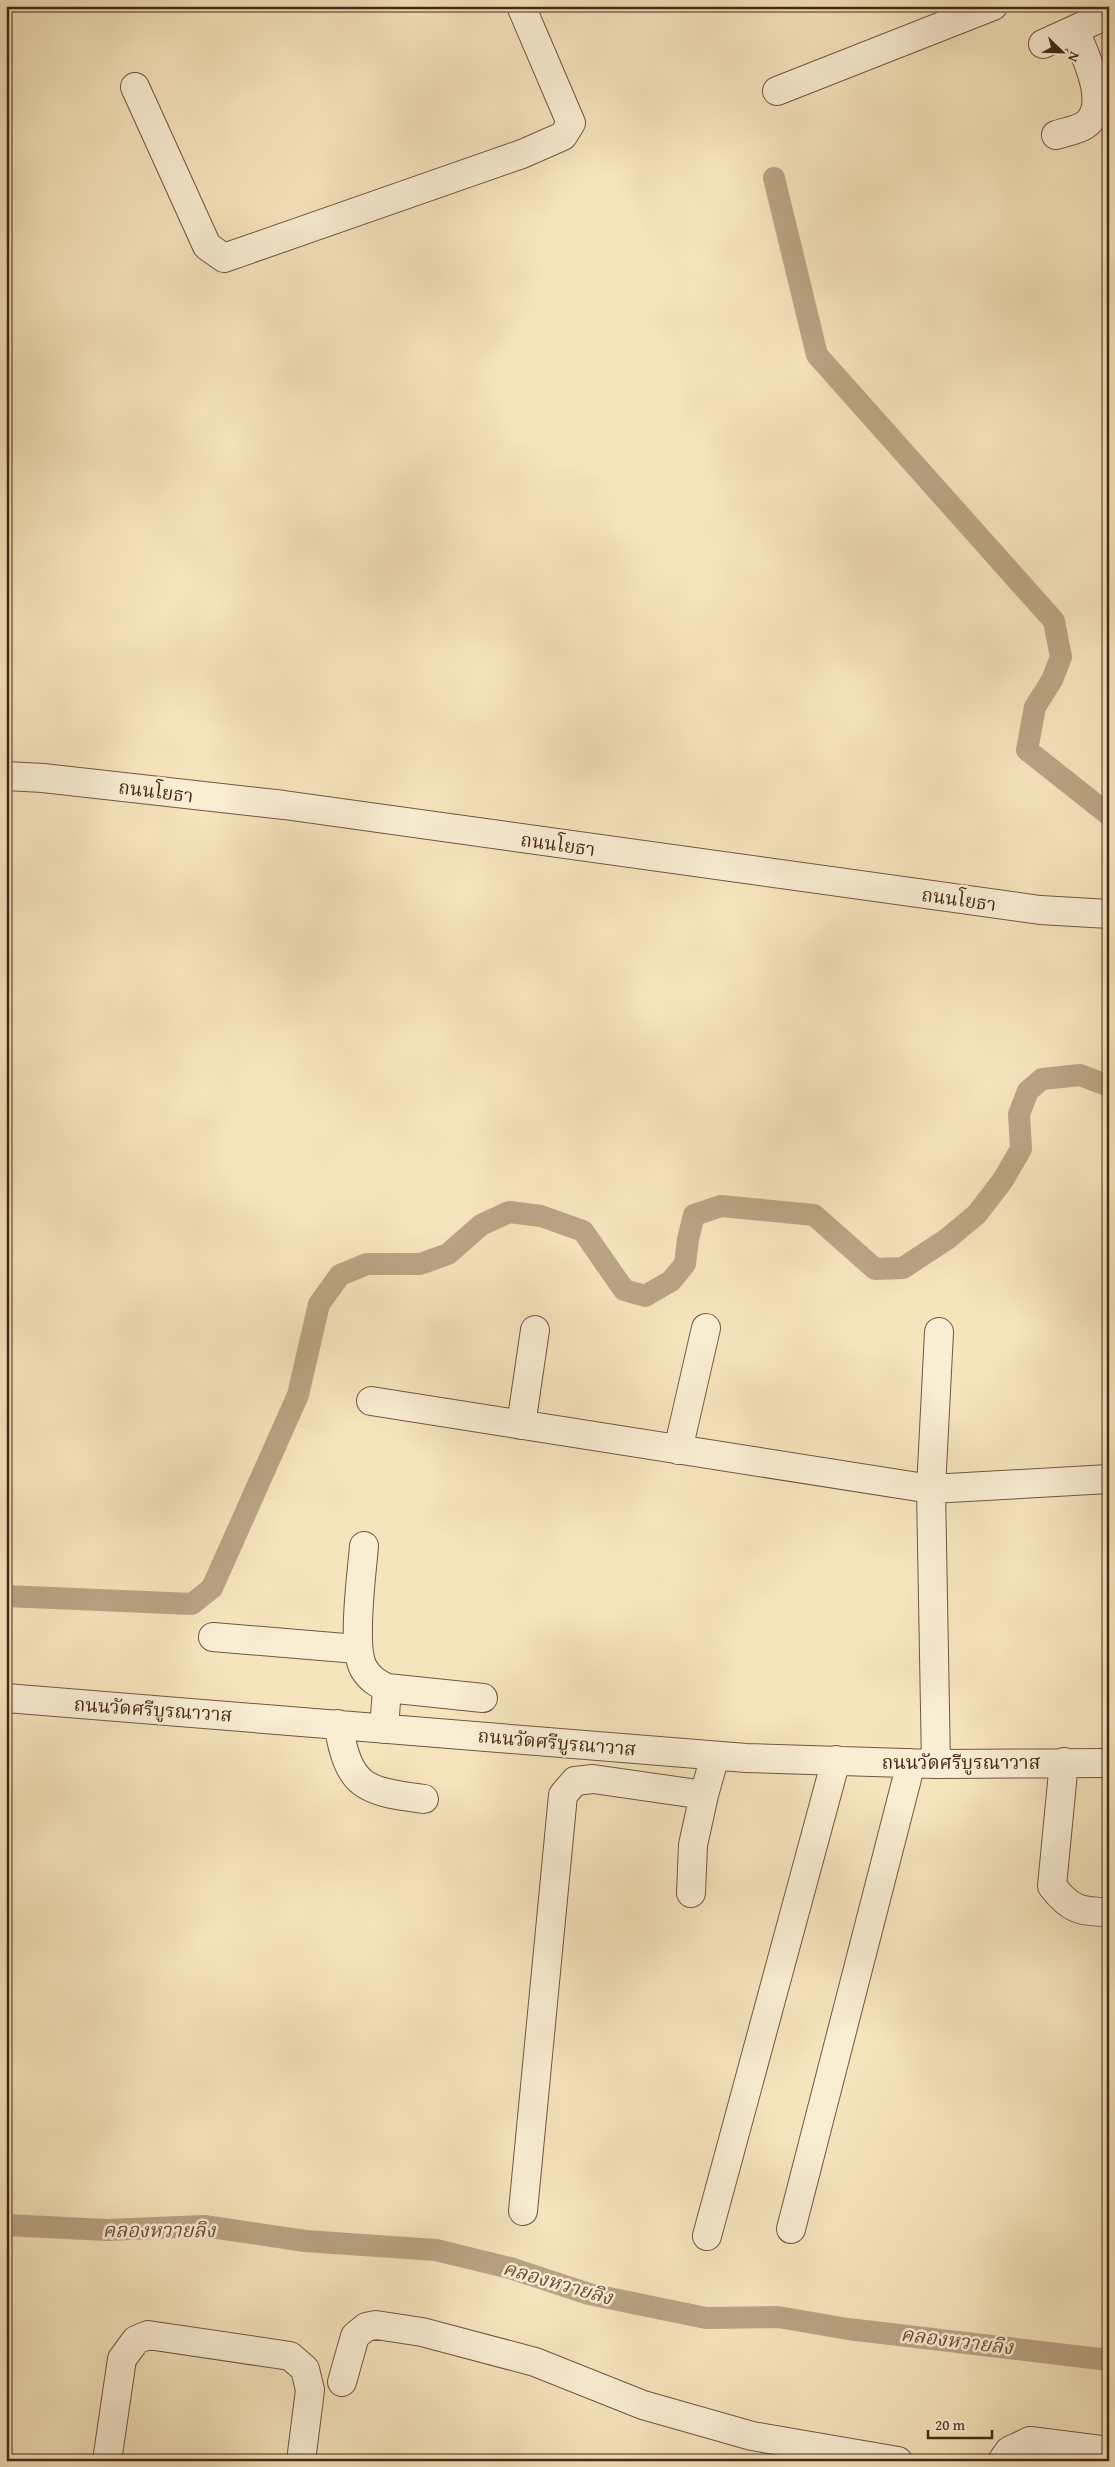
<svg xmlns="http://www.w3.org/2000/svg" width="1115" height="2467" viewBox="0 0 1115 2467" font-family="'Gentium Book Plus','Noto Serif Thai',serif">
  <style>
    .lines { fill: none; stroke-linecap: round; stroke-linejoin: round }
    .canal { stroke: #baa484; stroke-width: 22 }
    .minor-casing { stroke: #725640; stroke-width: 30 }
    .minor { stroke: #f9edd3; stroke-width: 28 }
    .labels { text-anchor: middle; dominant-baseline: central; stroke-width: 5; stroke-linejoin: round; paint-order: stroke }
    .street-label { font-size: 19px; fill: #462716; stroke: #f9edd3 }
    .water-label { font-size: 20px; font-style: italic; fill: #694c37; stroke: #f9edd3 }
  </style>
  <rect width="100%" height="100%" fill="#f6e4bc"/>
  <filter id="stains"><feTurbulence type="fractalNoise" baseFrequency=".004" numOctaves="4"/><feColorMatrix values="0 0 0 0 .2 0 0 0 0 .09 0 0 0 0 .02 0 0 0 .5 -.17"/></filter>
  <radialGradient id="worn" r=".72"><stop offset=".6" stop-color="#630" stop-opacity="0"/><stop offset="1" stop-color="#630" stop-opacity=".3"/></radialGradient>
  <g class="lines">
    <path class="canal" d="M774,178L817,355L1054,621L1061,657L1052,680L1035,707L1027,750L1109,815
      M6,1596L192,1604L212,1588L298,1395L319,1304L340,1275L367,1264H420L448,1254L481,1225L509,1212L541,1216L583,1231L624,1290L645,1296L671,1281L685,1264L688,1239L694,1215L721,1206L814,1215L875,1269L903,1268L947,1239L977,1214L1003,1180L1021,1149L1019,1114L1028,1091L1042,1079L1080,1075L1109,1086
      M6,2225L107,2230L204,2226L305,2241L436,2250L510,2268L589,2294L706,2318L778,2317L848,2329L1109,2360"/>
    <g class="minor-casing">
      <path id="minor" d="M1043,44L1109,14
        M135,87L207,246L224,258L522,154L563,136L571,123L521,6
        M777,91L993,6
        M1056,135C1065,132 1078,130 1085,125C1112,106 1084,54 1075,30
        M6,776L43,778L284,805L1040,910L1109,914
        M371,1401L931,1489L1109,1479
        M521,1425L535,1330
        M678,1450L706,1328
        M364,1546C362,1573 351,1648 364,1669C370,1679 377,1683 387,1688L384,1729
        M213,1637L357,1649
        M387,1688L483,1698
        M6,1698L746,1758L936,1764L1109,1763
        M338,1724C349,1788 364,1791 424,1799
        M1064,1762L1052,1886C1070,1909 1079,1912 1109,1912
        M936,1764L931,1489L939,1332
        M691,1893L693,1845L704,1795L715,1756
        M523,2211L563,1795L575,1781L593,1779L704,1795
        M791,2229L911,1763
        M707,2236L836,1760
        M342,2382L355,2336L366,2327L376,2325L422,2332L535,2362L643,2405L752,2436L898,2461
        M107,2461L122,2359L136,2340L148,2335L290,2356L305,2369L310,2390L301,2461
        M1002,2461L1009,2451L1030,2441L1109,2451"/>
    </g>
    <use href="#minor" class="minor"/>
  </g>
  <g class="labels">
    <g class="street-label">
      <text transform="translate(156 791) rotate(7)">ถนนโยธา</text>
      <text transform="translate(558 844) rotate(8)">ถนนโยธา</text>
      <text transform="translate(959 899) rotate(8)">ถนนโยธา</text>
      <text transform="translate(153 1709) rotate(4)">ถนนวัดศรีบูรณาวาส</text>
      <text transform="translate(557 1742) rotate(5)">ถนนวัดศรีบูรณาวาส</text>
      <text x="961" y="1762">ถนนวัดศรีบูรณาวาส</text>
    </g>
    <g class="water-label">
      <text x="159" y="2229">คลองหวายลิง</text>
      <text transform="translate(558 2282) rotate(16)">คลองหวายลิง</text>
      <text transform="translate(957 2340) rotate(7)">คลองหวายลิง</text>
    </g>
  </g>
  <rect width="1115" height="2467" fill="none" stroke="#f6e4bc" stroke-width="25"/>
  <rect x="8" y="8" width="1100" height="2452" fill="none" stroke="#462716" stroke-width="2.5"/>
  <rect x="12" y="12" width="1090" height="2442" fill="none" stroke="#462716"/>
  <g transform="translate(1062 52) rotate(113)" stroke="#f9edd3" stroke-width="4" paint-order="stroke">
  <path d="M0-4L9 19L0 12L-9 19Z" fill="#462716"/>
  <text y="-8" font-size="14" font-weight="bold" text-anchor="middle" fill="#462716">N</text>
  </g>
  <path d="M928 2430v8h64v-8" fill="none" stroke="#462716" stroke-width="2.5"/>
  <text x="935" y="2430" font-size="15" fill="#462716" stroke="#f9edd3" stroke-width="4" paint-order="stroke">20 m</text>
  <rect width="100%" height="100%" filter="url(#stains)"/>
  <rect width="100%" height="100%" fill="url(#worn)"/>
</svg>
